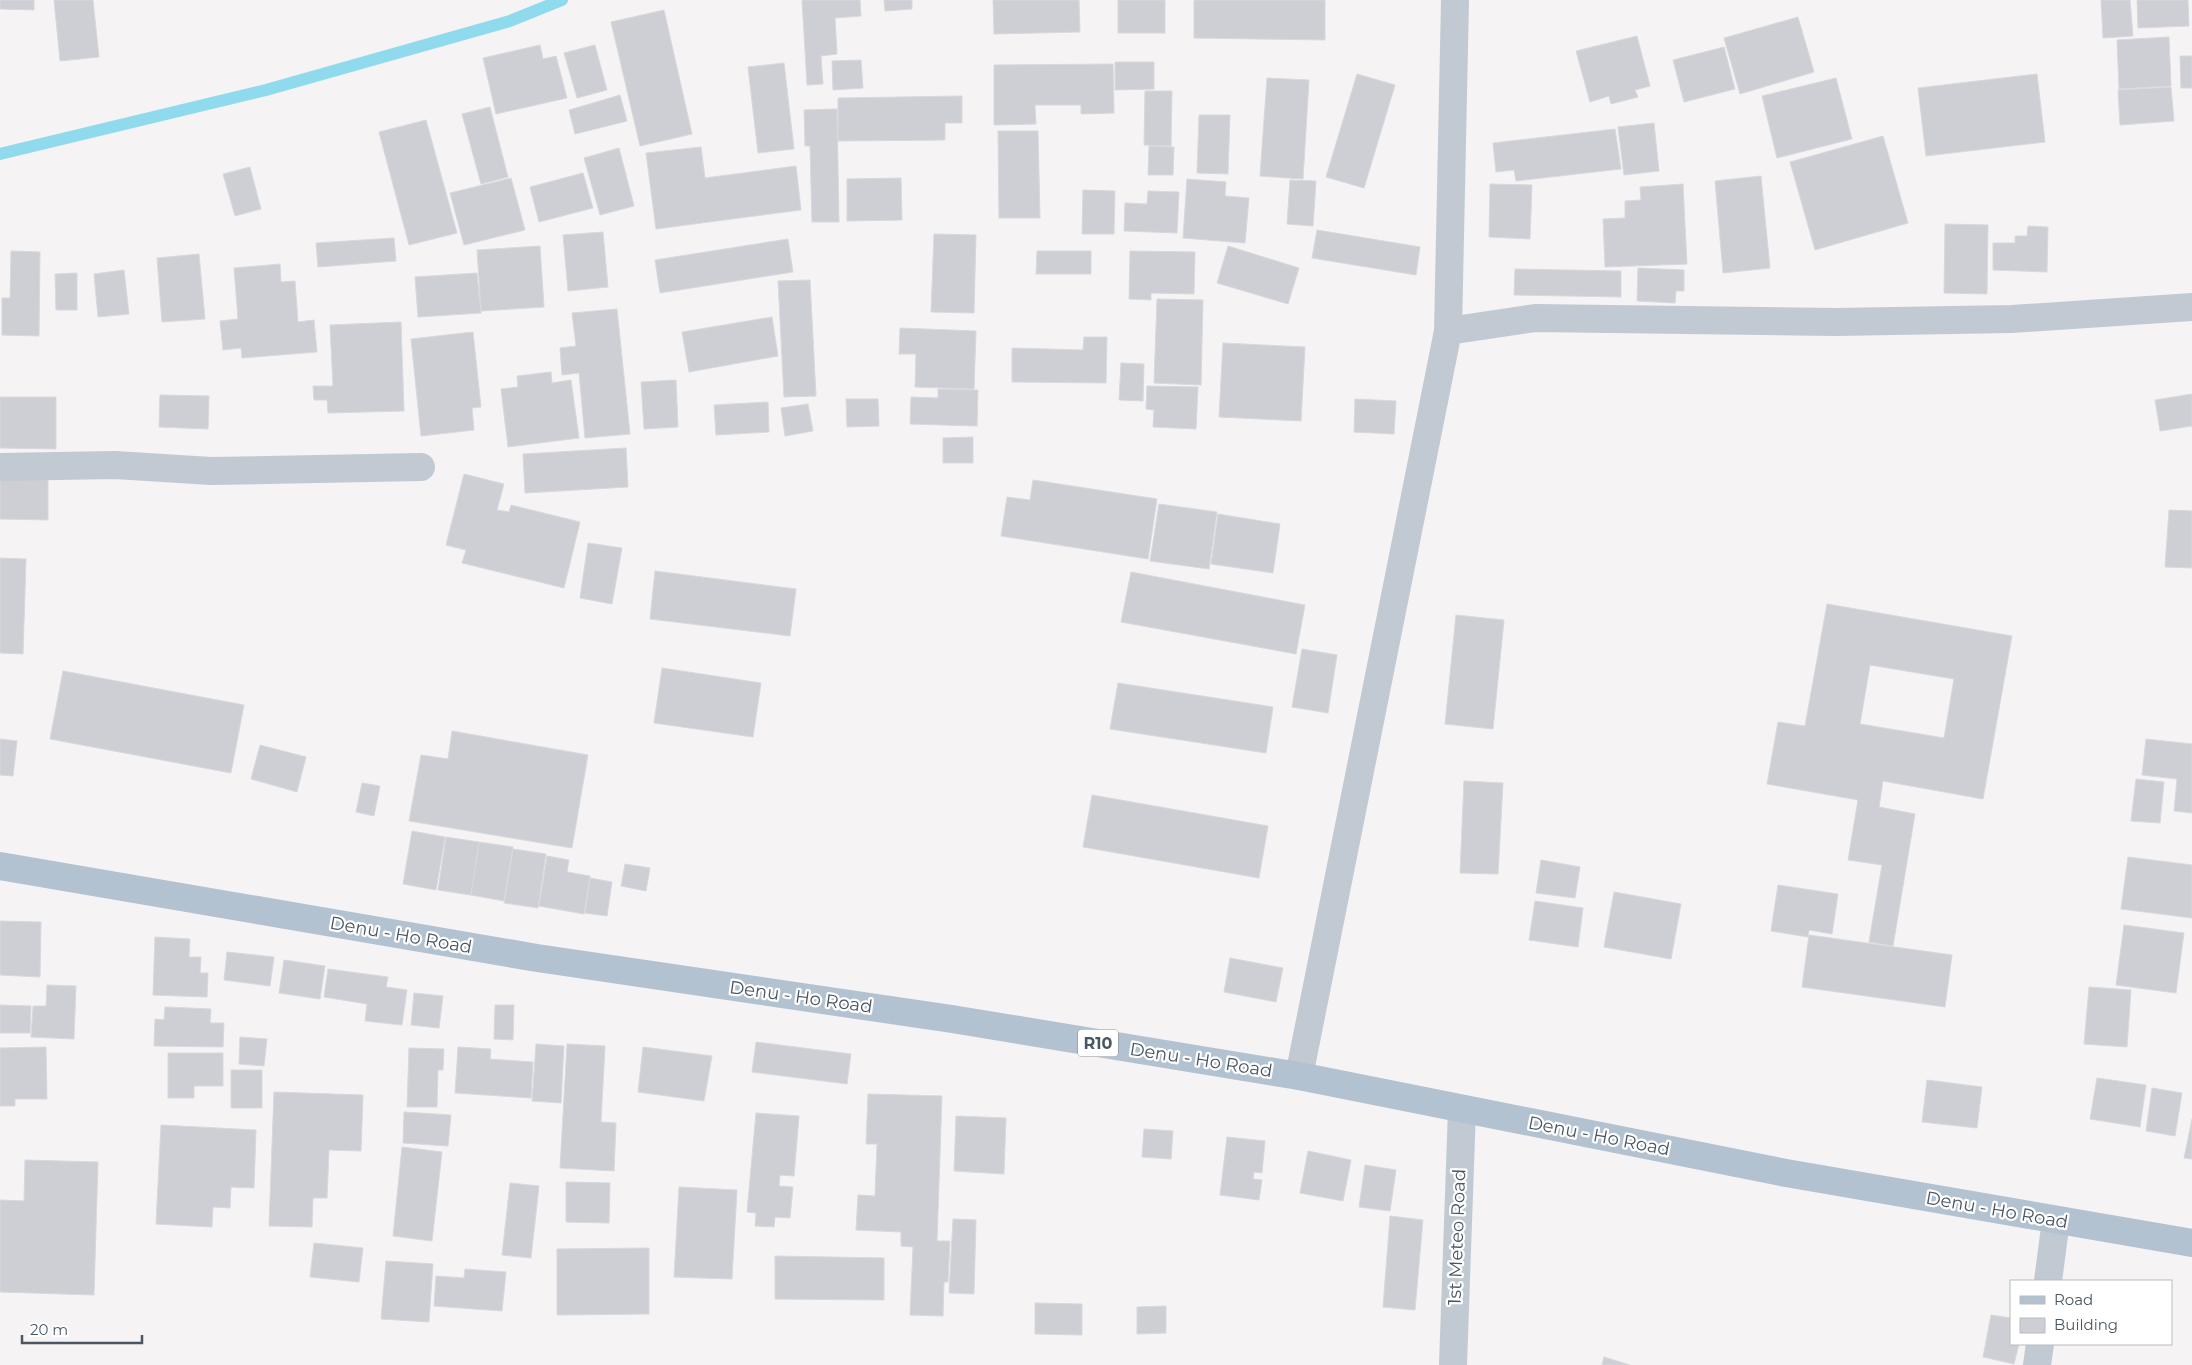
<svg xmlns="http://www.w3.org/2000/svg" width="2192" height="1365" viewBox="0 0 2192 1365" font-family="Montserrat,sans-serif">
  <style>
    .lines { fill: none; stroke-linecap: round; stroke-linejoin: round }
    .stream { stroke: #90daee; stroke-width: 12 }
    .building { fill: #cdcfd5; stroke: #d7d9de; fill-rule: evenodd }
    .minor { stroke: #c1cad2; stroke-width: 28 }
    .major { stroke: #b3c2d1; stroke-width: 28 }
    .labels { text-anchor: middle; dominant-baseline: central; stroke-width: 4.5; stroke-linejoin: round; paint-order: stroke }
    .shield { fill: #fff; stroke: #808990; stroke-width: 1 }
    .shield-label { font-size: 16px; font-weight: bold; fill: #4a5661 }
    .street-label { font-size: 18px; fill: #4a5661; stroke: #fff }
  </style>
  <rect width="100%" height="100%" fill="#f5f3f3"/>
  <g class="lines">
    <path class="stream" d="M0,154L266,90L510,21L562,0"/>
  </g>
  <path class="building" d="M0,0H34V10L0,9Z
    M54,0H93L99,57L60,61Z
    M802,0H860L861,16L835,18L837,54L821,56L823,84L807,85Z
    M884,0H912V9L885,11Z
    M993,0H1079L1080,32L994,34Z
    M1118,0H1165V33H1118Z
    M1194,0H1325V40L1194,38Z
    M2101,0H2130L2133,36L2103,38Z
    M2137,0H2188L2189,26L2138,28Z
    M664,10L692,134L640,146L611,22Z
    M1798,17L1814,72L1740,94L1724,38Z
    M1637,36L1650,86L1635,90L1638,97L1611,104L1609,96L1590,102L1576,51Z
    M2169,37L2171,86L2119,89L2117,40Z
    M540,45L543,59L556,56L567,98L496,114L483,58Z
    M595,45L607,90L577,98L564,53Z
    M1724,47L1735,89L1684,102L1673,60Z
    M2180,56H2192V88H2181Z
    M861,60L863,88L833,90L832,61Z
    M1115,62H1154V89L1115,90Z
    M784,63L794,149L758,153L748,67Z
    M1113,64L1114,113L1081,114V105H1035L1036,124L994,125V65Z
    M1357,74L1395,85L1364,188L1326,177Z
    M2037,74L2045,142L1926,156L1918,88Z
    M1267,78L1309,80L1303,179L1260,176Z
    M1836,78L1852,139L1777,158L1762,96Z
    M2171,87L2174,121L2120,125L2118,90Z
    M1145,91H1172L1171,146L1144,145Z
    M620,95L627,121L575,134L569,110Z
    M962,96V123H945V140L838,141V98Z
    M490,107L508,177L481,184L462,114Z
    M837,109L839,222H812L810,146H805L804,110Z
    M1199,115H1230L1228,174L1197,173Z
    M426,120L457,233L409,245L379,132Z
    M1654,123L1659,171L1624,175L1618,127Z
    M1615,129L1621,169L1516,181L1514,170L1496,172L1493,143Z
    M998,131H1038L1040,218H999Z
    M1883,136L1908,223L1815,250L1790,162Z
    M1149,146L1174,147L1173,175H1148Z
    M701,147L705,178L796,166L801,210L656,229L646,153Z
    M619,148L634,206L600,215L584,158Z
    M250,167L261,209L235,216L223,174Z
    M583,173L593,208L539,222L530,187Z
    M1761,176L1770,268L1723,273L1715,181Z
    M511,178L525,230L464,245L450,193Z
    M901,178L902,220L847,221V179Z
    M1187,179L1226,182L1225,196L1249,198L1245,243L1183,238Z
    M1290,180L1316,181L1313,226L1287,224Z
    M1490,184L1532,185L1530,239L1489,237Z
    M1683,184L1687,264L1605,267L1603,219L1625,218V201L1641,200L1640,187Z
    M1083,190L1115,191L1114,234H1082Z
    M1148,191L1179,192L1177,233L1124,231L1125,203L1147,204Z
    M1945,224L1988,225L1987,294L1944,293Z
    M2028,226L2048,227L2047,272L1993,270V243H2015V236H2027Z
    M1317,230L1420,247L1416,275L1312,258Z
    M603,232L608,287L568,291L563,235Z
    M934,234L976,235L974,313L931,312Z
    M394,238L396,261L318,267L316,243Z
    M788,239L793,272L660,293L655,260Z
    M540,246L544,307L481,311L477,250Z
    M1228,246L1299,268L1288,304L1217,283Z
    M11,251L40,252L39,336L2,335V298H10Z
    M1037,251H1091V274H1036Z
    M1130,251L1195,252L1194,294L1151,293V300L1129,299Z
    M199,254L205,319L162,322L157,258Z
    M280,264L281,282L295,281L298,322L314,320L317,352L242,358L241,348L223,350L220,321L238,319L234,268Z
    M1638,268L1684,270V291H1676L1675,303L1637,301Z
    M1515,269L1621,271V297L1514,295Z
    M124,270L129,314L98,317L94,274Z
    M77,273V310H56L55,274Z
    M477,273L481,313L418,317L415,277Z
    M810,280L816,396L784,397L778,281Z
    M1157,299L1203,300L1201,385L1154,383Z
    M617,309L630,434L585,438L579,373L562,375L560,348L576,346L572,313Z
    M772,317L778,356L689,372L682,332Z
    M401,322L404,411L328,413L327,400H314L313,386H333L330,325Z
    M900,328L976,331L974,389L915,387L916,354H899Z
    M473,332L481,407L472,408L474,430L421,436L411,339Z
    M1084,337H1107L1106,383L1012,382V348L1083,350Z
    M1223,343L1305,347L1301,421L1219,417Z
    M1121,363L1144,364L1143,401L1119,400Z
    M551,372L552,383L571,380L579,438L508,447L501,389L518,387L517,376Z
    M676,380L678,427L644,429L641,382Z
    M1147,386L1198,387L1196,429L1153,427L1154,410L1146,409Z
    M938,389L978,390L977,426L910,424L911,397L938,398Z
    M2192,394V426L2160,431L2155,400Z
    M160,395L209,396L208,429L159,427Z
    M0,397H56V449L0,448Z
    M846,399H878L879,426L847,427Z
    M1355,399L1396,401L1394,434L1354,432Z
    M768,402L769,432L716,435L714,405Z
    M808,404L813,431L785,436L781,408Z
    M973,437V463H943V438Z
    M626,448L628,487L525,493L523,454Z
    M464,474L504,484L497,510L509,512L511,505L580,522L564,588L462,563L466,550L446,545Z
    M0,475H48V520L0,519Z
    M1033,480L1157,499L1148,559L1001,536L1007,497L1030,500Z
    M1159,504L1217,512L1209,569L1150,561Z
    M2169,510L2192,511V568L2165,567Z
    M1218,514L1280,524L1273,573L1211,564Z
    M588,543L622,548L612,604L580,598Z
    M0,558L26,559L23,654L0,653Z
    M655,571L796,589L790,636L650,619Z
    M1131,572L1305,605L1296,654L1121,622Z
    M1827,604L2012,636L1983,799L1883,781L1879,807L1915,814L1893,946L1869,942L1882,865L1848,860L1858,800L1767,784L1778,722L1805,726ZM1870,665L1954,679L1944,738L1860,724Z
    M1456,615L1504,620L1493,729L1445,724Z
    M1302,649L1337,655L1328,713L1292,707Z
    M662,668L761,683L753,737L654,723Z
    M63,671L244,705L231,773L50,739Z
    M1118,683L1273,707L1266,753L1110,729Z
    M452,731L588,755L572,848L409,821L421,755L448,759Z
    M0,739L17,741L13,776L0,775Z
    M2146,739L2192,744V813L2174,811L2177,779L2142,775Z
    M260,745L306,757L297,792L251,779Z
    M2136,779L2164,782L2160,823L2131,821Z
    M1464,781L1503,783L1498,874L1460,873Z
    M362,783L380,786L374,816L356,812Z
    M1092,795L1268,826L1259,878L1083,847Z
    M412,831L445,837L436,890L403,884Z
    M446,837L479,842L471,895L438,890Z
    M479,842L513,847L504,901L471,895Z
    M513,849L546,854L538,908L504,903Z
    M547,856L569,860L567,872L590,876L584,914L539,906Z
    M2128,857L2192,865V918L2121,909Z
    M1541,860L1580,867L1575,898L1536,893Z
    M625,864L650,868L646,891L621,886Z
    M590,878L612,882L607,916L585,913Z
    M1778,885L1838,894L1832,934L1809,930L1808,937L1771,931Z
    M1614,892L1681,904L1671,959L1604,947Z
    M1535,901L1583,908L1578,947L1529,940Z
    M0,921L41,922L40,977L0,975Z
    M2124,925L2184,933L2176,993L2116,985Z
    M1809,935L1952,955L1945,1007L1802,987Z
    M155,937L190,939L189,957H201L200,973H208L207,997L153,995Z
    M227,952L274,957L270,986L224,980Z
    M1230,958L1283,968L1276,1002L1224,992Z
    M284,960L325,966L320,999L279,993Z
    M328,969L388,977L386,987L407,990L402,1025L365,1021L367,1004L324,997Z
    M47,985L76,986L74,1039L31,1037L33,1006H46Z
    M2089,987L2131,990L2127,1047L2084,1044Z
    M414,993L443,996L439,1028L411,1025Z
    M0,1005L31,1006L30,1033H0Z
    M495,1005H514L513,1040L494,1039Z
    M165,1007L211,1009L210,1023H224L223,1047L154,1046L155,1019L164,1020Z
    M240,1037L267,1039L264,1066L239,1064Z
    M756,1042L851,1054L847,1084L752,1072Z
    M536,1044L564,1046L561,1103L532,1101Z
    M567,1044L605,1046L601,1122L616,1123L614,1171L560,1168Z
    M46,1047L47,1099H15V1106H0V1048Z
    M458,1047L491,1049L490,1059L533,1062L531,1098L455,1093Z
    M643,1047L712,1056L704,1101L638,1092Z
    M409,1048L444,1049L443,1070H438L437,1107H407Z
    M168,1053H223V1086H194V1098H168Z
    M231,1070H262V1108H231Z
    M2097,1078L2146,1085L2140,1127L2090,1119Z
    M1927,1080L1982,1087L1977,1128L1922,1122Z
    M2152,1088L2182,1093L2175,1136L2146,1131Z
    M274,1092L363,1095L361,1151L329,1150L327,1198H313L312,1227L269,1226Z
    M868,1094L942,1096L937,1241H950L948,1282H944L943,1316L910,1315L913,1247L901,1246V1232L856,1230L858,1195L875,1196L877,1144H866Z
    M404,1112L451,1115L448,1146L403,1143Z
    M756,1113L799,1116L794,1176L780,1175L779,1186L793,1187L790,1218L775,1217L774,1227L755,1226L756,1213L747,1212Z
    M956,1116L1006,1118L1004,1174L954,1171Z
    M2192,1119V1159L2184,1158Z
    M161,1125L256,1130L254,1188L231,1187L230,1208L213,1207L212,1227L156,1224Z
    M1144,1129L1173,1131L1171,1159L1142,1157Z
    M1227,1137L1265,1141L1262,1173L1254,1172L1253,1179L1262,1180L1259,1200L1220,1195Z
    M402,1147L442,1152L432,1241L393,1236Z
    M1308,1151L1351,1160L1343,1201L1300,1193Z
    M25,1160L98,1162L94,1295L0,1292V1200L24,1201Z
    M1365,1165L1396,1170L1390,1211L1359,1207Z
    M566,1182L610,1183L609,1223L566,1222Z
    M510,1183L539,1186L531,1258L502,1255Z
    M679,1187L737,1190L732,1279L674,1277Z
    M1390,1216L1423,1220L1415,1310L1383,1307Z
    M953,1219L976,1220L974,1294L949,1293Z
    M314,1243L363,1248L359,1282L310,1277Z
    M649,1248V1314L557,1315V1249Z
    M775,1256L884,1258V1300L775,1299Z
    M386,1261L433,1264L429,1322L381,1319Z
    M465,1269L506,1272L502,1311L434,1306L436,1276L464,1278Z
    M1035,1303L1082,1304V1335L1035,1334Z
    M1166,1306V1333L1137,1334V1307Z
    M1991,1315L2011,1318V1344H2019L2014,1364L1983,1357Z
    M1604,1357L1630,1365H1602Z"/>
  <g class="lines">
    <path class="minor" d="M1448,331L1455,0
      M0,467L115,465L211,471L421,467
      M1299,1076L1448,331L1535,318L1835,322L2012,319L2192,307
      M2048,1281L2056,1220
      M1453,1365L1462,1109
      M2037,1365L2040,1344"/>
    <path class="major" d="M0,866L537,958L952,1019L1299,1076L1786,1173L2192,1243"/>
  </g>
  <g class="labels">
    <rect class="shield" x="1078" y="1029.5" width="40" height="27" rx="4"/>
    <g class="shield-label">
      <text x="1098" y="1043">R10</text>
    </g>
    <g class="street-label">
      <text transform="translate(401 935) rotate(10)">Denu - Ho Road</text>
      <text transform="translate(801 997) rotate(8)">Denu - Ho Road</text>
      <text transform="translate(1201 1060) rotate(9)">Denu - Ho Road</text>
      <text transform="translate(1599 1136) rotate(11)">Denu - Ho Road</text>
      <text transform="translate(1997 1210) rotate(10)">Denu - Ho Road</text>
      <text transform="translate(1457 1237) rotate(-88)">1st Meteo Road</text>
    </g>
  </g>
  <rect x="2010" y="1280" width="162" height="65" fill="#ffffff" stroke="#b7bbc0"/>
  <rect x="2020" y="1296" width="25" height="8" fill="#b3c2d1" stroke="#b7bbc0"/>
  <text x="2054" y="1305" font-size="15" fill="#4a5661">Road</text>
  <rect x="2020" y="1318" width="25" height="15" fill="#cdcfd5" stroke="#b7bbc0"/>
  <text x="2054" y="1330" font-size="15" fill="#4a5661">Building</text>
  <path d="M22 1335v8h120v-8" fill="none" stroke="#4a5661" stroke-width="2.5"/>
  <text x="30" y="1335" font-size="15" fill="#4a5661" stroke="#ffffff" stroke-width="4" paint-order="stroke">20 m</text>
</svg>
